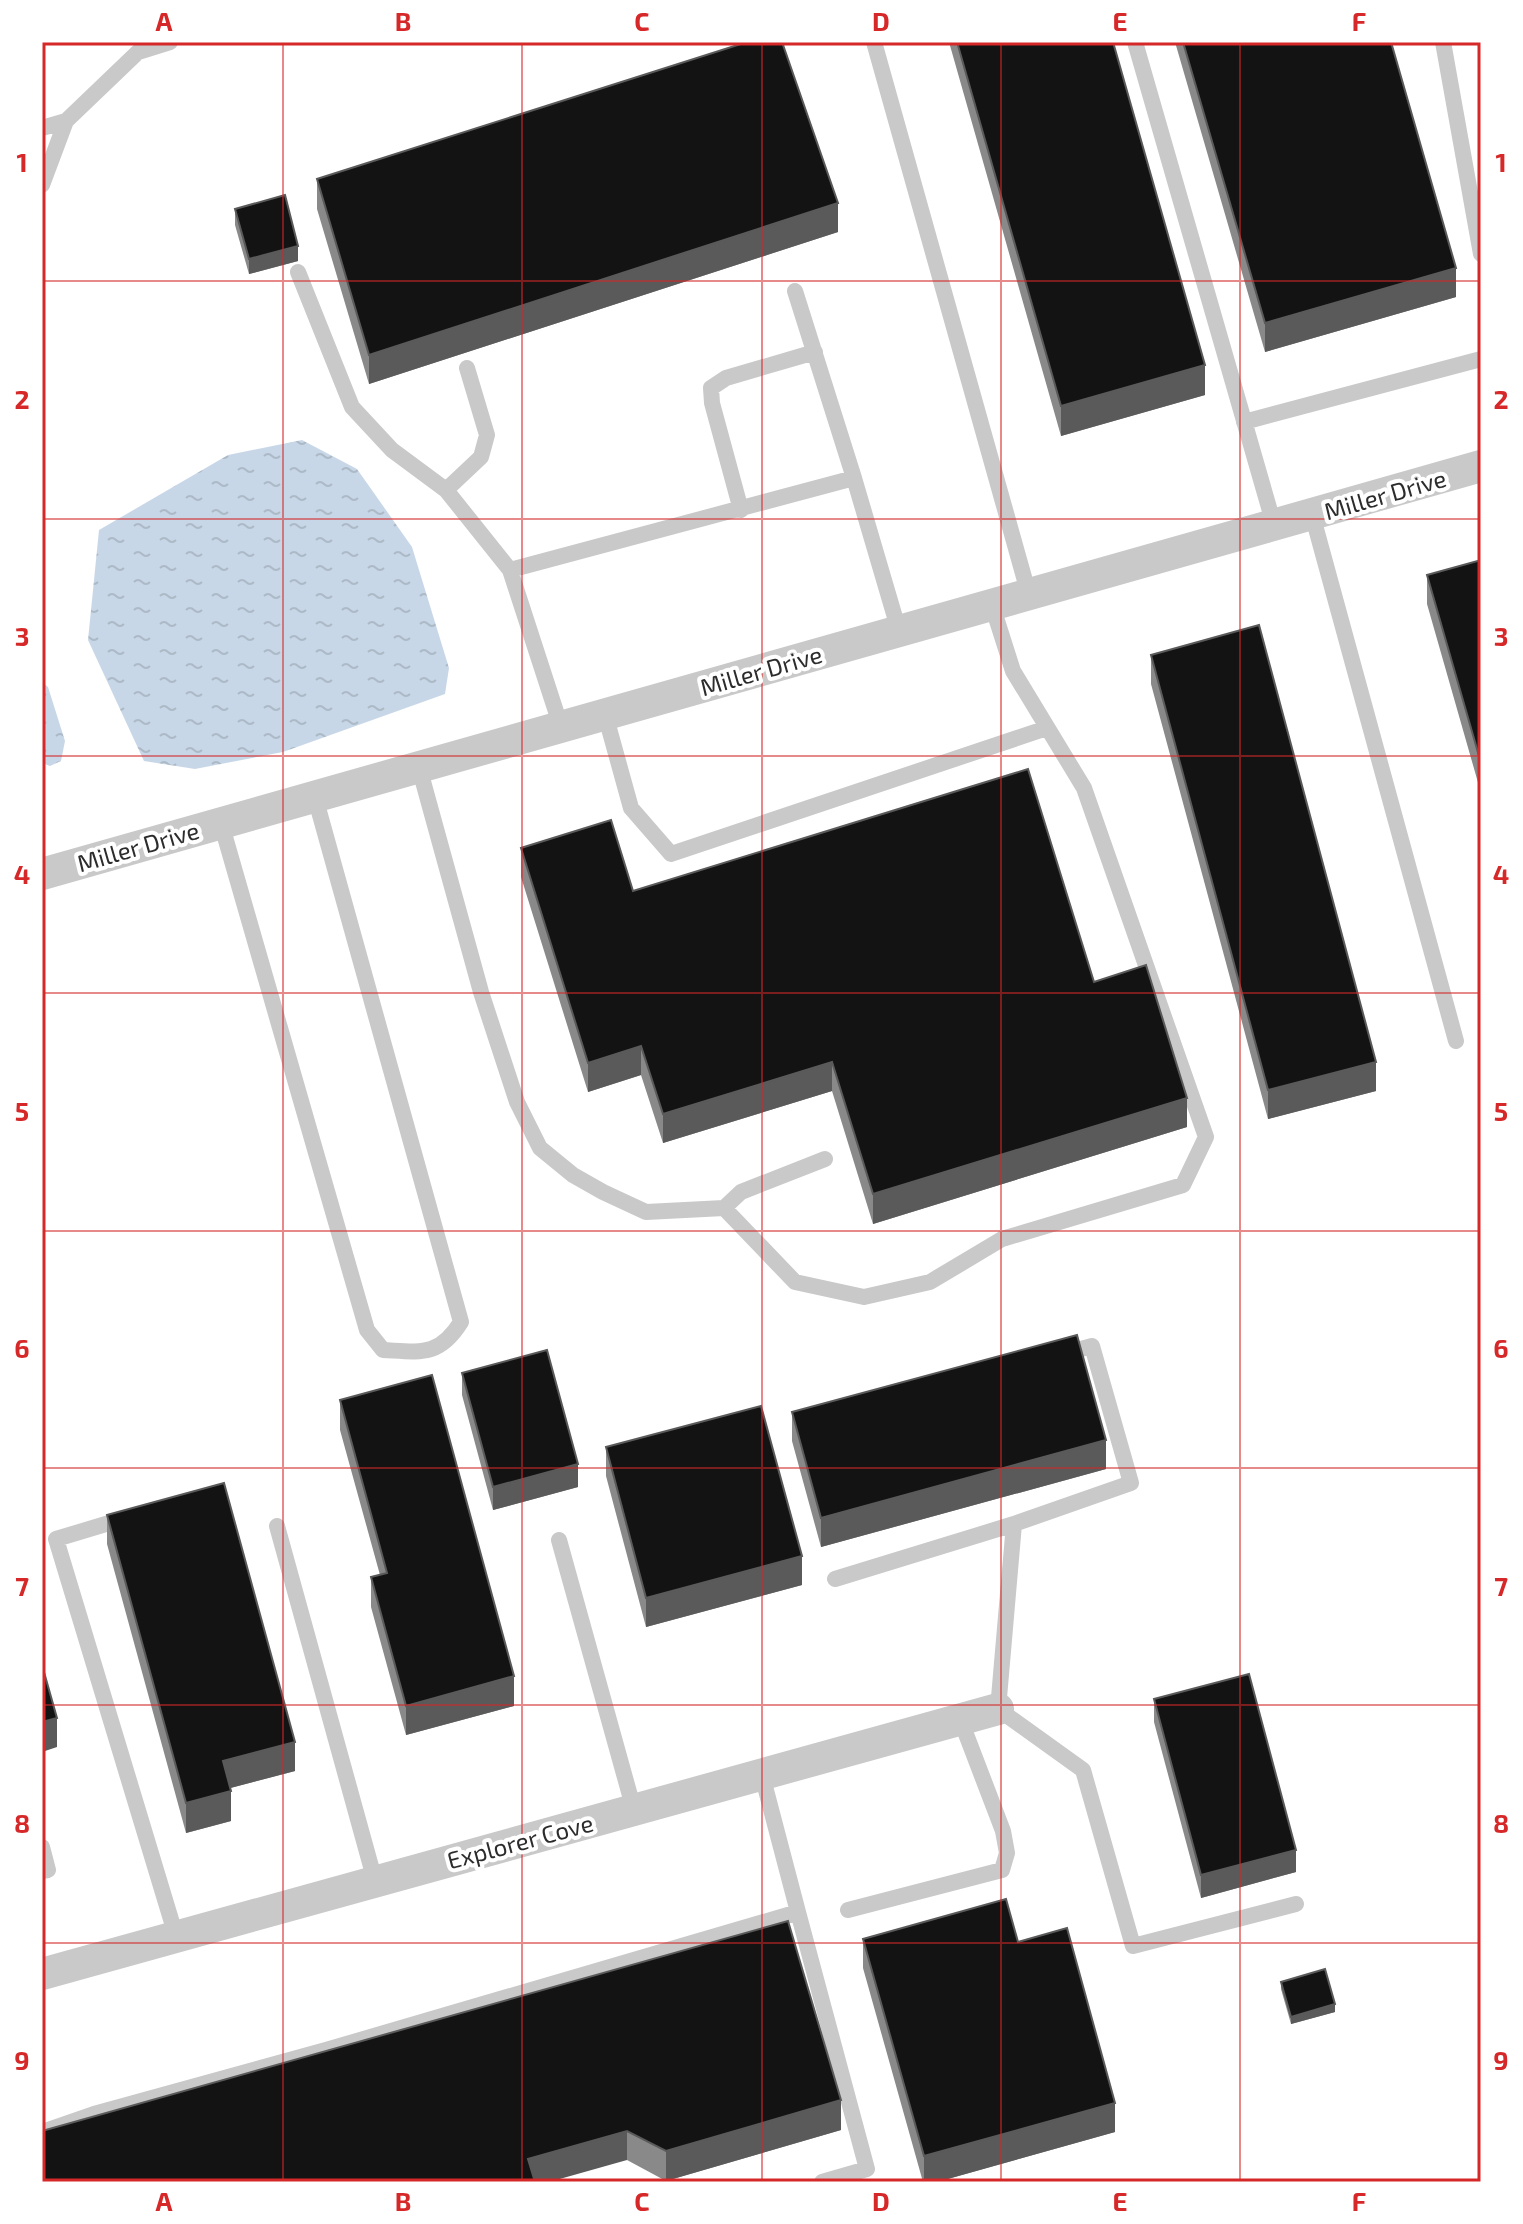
<svg xmlns="http://www.w3.org/2000/svg" width="1523" height="2224" viewBox="0 0 1523 2224" font-family="'Exo 2',sans-serif">
  <style>
    .water { fill: url(#water-ripples) }
    .lines { fill: none; stroke-linecap: round; stroke-linejoin: round }
    .lane { stroke: #c9c9c9; stroke-width: 16 }
    .street { stroke: #c9c9c9; stroke-width: 32 }
    .wall { fill: #898989 }
    .shaded-wall { fill: #5a5a5a }
    .building { fill: #131313; stroke: #5a5a5a; stroke-width: 2 }
    .grid { fill: none; stroke: #d62828; stroke-width: 2; stroke-opacity: 0.55 }
    .labels { text-anchor: middle; dominant-baseline: central; stroke-width: 8; stroke-linejoin: round; paint-order: stroke }
    .street-label { font-size: 24px; fill: #2c2c2c; stroke: #fff }
    .neatline { fill: none; stroke: #d62828; stroke-width: 3 }
    .grid-label { font-size: 26px; text-anchor: middle; font-weight: bold; fill: #d62828 }
  </style>
  <defs>
    <pattern id="water-ripples" width="26" height="14" patternUnits="userSpaceOnUse" patternTransform="scale(2)"><rect width="26" height="14" fill="#c8d7e7"/><path d="M2 4q2-2 4 0t4 0M15 11q2-2 4 0t4 0" fill="none" stroke="#acb9c6"/></pattern>
  </defs>
  <rect width="100%" height="100%" fill="#fff"/>
  <path class="water" d="M302,440L357,469L412,547L449,668L445,694L283,752L195,769L144,761L88,640L99,530L228,455Z
    M42,682L48,687L65,741L61,761L50,766L42,763Z"/>
  <g class="lines">
    <path class="lane" d="M874,42L1029,595
      M1135,42L1274,525
      M1443,42L1481,254
      M66,121L138,52L170,42
      M42,128L66,121L42,185
      M298,272L352,407L392,450L446,490L510,570
      M795,291L854,478
      M1244,422L1481,359
      M446,490L481,457L487,435L467,368
      M741,510L712,403L711,388L726,378L815,352
      M1312,514L1456,1041
      M605,714L631,808L671,854L1047,728
      M561,727L510,570L854,478L899,631
      M419,767L481,992L517,1102L540,1148L573,1175L603,1192L646,1212L724,1208L795,1282L864,1297L930,1282L1002,1239L1183,1185L1206,1137L1084,788L1013,671L992,605
      M221,823L367,1330L383,1350C421,1352 439,1357 461,1322L315,797
      M724,1208L741,1192L825,1159
      M1059,1355L1092,1346L1131,1483L1014,1524L998,1709L1083,1770L1133,1946L1296,1904
      M129,1517L56,1539L176,1936
      M277,1526L375,1881
      M559,1540L634,1810
      M835,1579L1014,1524
      M762,1775L798,1912
      M42,1847L48,1870L42,1871
      M848,1910L1002,1870L1007,1853L1003,1831L961,1721
      M42,2132L94,2114L326,2050L798,1912L867,2169L822,2182"/>
    <path class="street" d="M42,874L1481,466
      M42,1974L998,1709"/>
  </g>
  <path class="wall" d="M949,42H1113L1205,395L1061,436Z
    M1175,42H1391L1456,297L1265,352Z
    M317,179L838,232L369,384L317,209Z
    M235,209L298,261L249,274L235,225Z
    M1481,560V793L1427,604V575Z
    M1151,655L1376,1091L1268,1119L1151,684Z
    M521,848L633,891L1094,982L1187,1127L873,1224L832,1091L663,1143L641,1075L588,1092L521,877Z
    M462,1373L578,1487L493,1510L462,1395Z
    M340,1400L514,1706L406,1735L371,1607V1577L380,1575L340,1430Z
    M792,1412L1106,1469L821,1547L792,1441Z
    M606,1447L802,1585L646,1627L606,1476Z
    M107,1515L295,1771L230,1788L231,1821L186,1833L107,1544Z
    M1154,1699L1296,1872L1201,1898L1154,1722Z
    M863,1939L1018,1942L1115,2132L937,2182H923L863,1968Z
    M1281,1982L1335,2012L1291,2024L1281,1989Z
    M841,2130L666,2181L627,2160L42,2131Z"/>
  <path class="shaded-wall" d="M838,203V232L369,384V355Z
    M298,246V261L249,274V259Z
    M1456,268V297L1265,352V323Z
    M1205,365V395L1061,436V406Z
    M641,1046V1075L588,1092V1063Z
    M832,1062V1091L663,1143V1114Z
    M1376,1062V1091L1268,1119V1090Z
    M1187,1098V1127L873,1224V1194Z
    M1106,1440V1469L821,1547V1518Z
    M578,1464V1487L493,1510V1487Z
    M802,1556V1585L646,1627V1598Z
    M514,1676V1706L406,1735V1706Z
    M57,1718V1747L42,1752V1722Z
    M295,1742V1771L223,1790V1761Z
    M231,1791V1821L186,1833V1803Z
    M1296,1850V1872L1201,1898V1875Z
    M1335,2004V2012L1291,2024V2017Z
    M841,2100V2130L666,2181V2151Z
    M1115,2103V2132L937,2182H924V2156Z
    M627,2131V2160L549,2182H528V2159Z"/>
  <path class="building" d="M747,42H782L838,203L369,355L317,179Z
    M957,42H1113L1205,365L1061,406Z
    M1183,42H1391L1456,268L1265,323Z
    M285,195L298,246L249,259L235,209Z
    M1481,560V763L1427,575Z
    M1259,625L1376,1062L1268,1090L1151,655Z
    M1028,769L1094,982L1146,965L1187,1098L873,1194L832,1062L663,1114L641,1046L588,1063L521,848L611,820L633,891Z
    M1077,1335L1106,1440L821,1518L792,1412Z
    M547,1350L578,1464L493,1487L462,1373Z
    M432,1375L514,1676L406,1706L371,1577L387,1573L340,1400Z
    M761,1406L802,1556L646,1598L606,1447Z
    M224,1483L295,1742L223,1761L231,1791L186,1803L107,1515Z
    M42,1665L57,1718L42,1722Z
    M1249,1674L1296,1850L1201,1875L1154,1699Z
    M1006,1899L1018,1942L1067,1928L1115,2103L924,2156L863,1939Z
    M788,1921L841,2100L666,2151L627,2131L528,2159L535,2182H42V2131Z
    M1325,1969L1335,2004L1291,2017L1281,1982Z"/>
  <path class="grid" d="M283,42V2182M522,42V2182M762,42V2182M1001,42V2182M1240,42V2182M42,281H1481M42,519H1481M42,756H1481M42,993H1481M42,1231H1481M42,1468H1481M42,1705H1481M42,1943H1481"/>
  <g class="labels">
    <g class="street-label">
      <text transform="translate(1385 494) rotate(-16)">Miller Drive</text>
      <text transform="translate(761 670) rotate(-16)">Miller Drive</text>
      <text transform="translate(138 846) rotate(-16)">Miller Drive</text>
      <text transform="translate(520 1841) rotate(-15)">Explorer Cove</text>
    </g>
  </g>
  <rect width="1523" height="2224" fill="none" stroke="#ffffff" stroke-width="88"/>
  <rect x="44" y="44" width="1435" height="2136" class="neatline"/>
  <g class="grid-label">
    <text x="164" y="31">A</text>
    <text x="403" y="31">B</text>
    <text x="642" y="31">C</text>
    <text x="881" y="31">D</text>
    <text x="1120" y="31">E</text>
    <text x="1359" y="31">F</text>
    <text x="22" y="172">1</text>
    <text x="1501" y="172">1</text>
    <text x="22" y="409">2</text>
    <text x="1501" y="409">2</text>
    <text x="22" y="646">3</text>
    <text x="1501" y="646">3</text>
    <text x="22" y="884">4</text>
    <text x="1501" y="884">4</text>
    <text x="22" y="1121">5</text>
    <text x="1501" y="1121">5</text>
    <text x="22" y="1358">6</text>
    <text x="1501" y="1358">6</text>
    <text x="22" y="1596">7</text>
    <text x="1501" y="1596">7</text>
    <text x="22" y="1833">8</text>
    <text x="1501" y="1833">8</text>
    <text x="22" y="2070">9</text>
    <text x="1501" y="2070">9</text>
    <text x="164" y="2211">A</text>
    <text x="403" y="2211">B</text>
    <text x="642" y="2211">C</text>
    <text x="881" y="2211">D</text>
    <text x="1120" y="2211">E</text>
    <text x="1359" y="2211">F</text>
  </g>
</svg>
